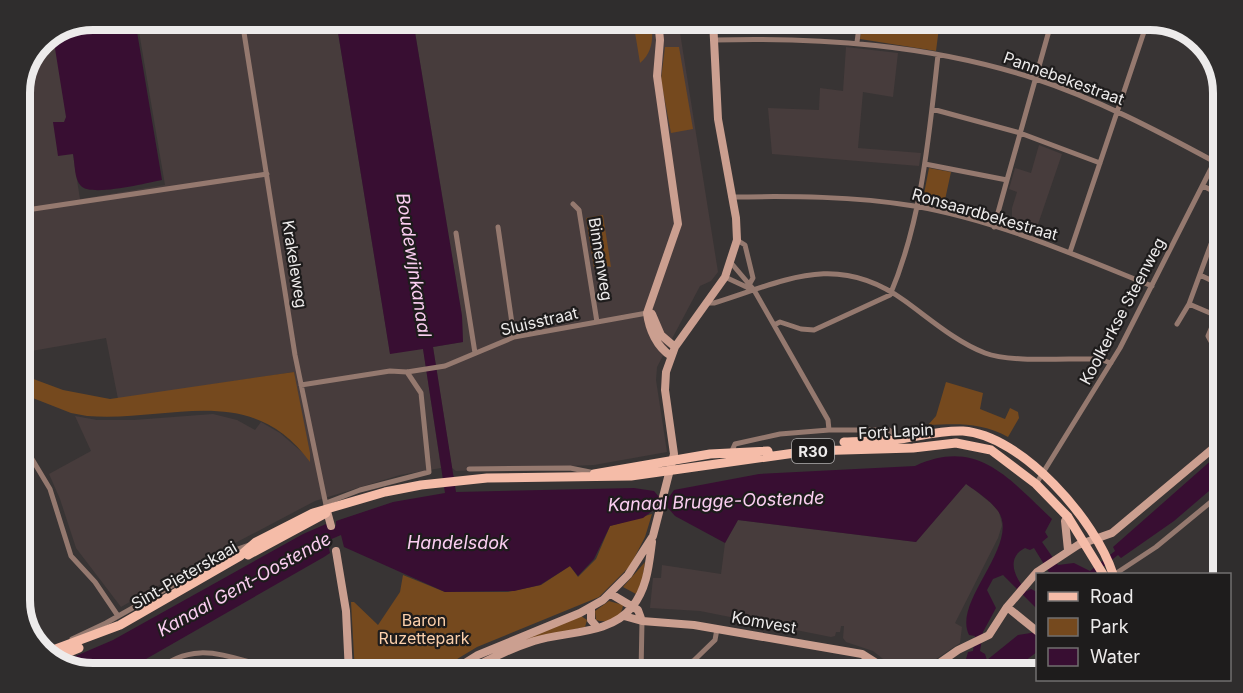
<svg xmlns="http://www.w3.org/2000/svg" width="1243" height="693" viewBox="0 0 1243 693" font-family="Inter,sans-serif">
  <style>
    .built { fill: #473c3c }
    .green { fill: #75491e }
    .water { fill: #380e32 }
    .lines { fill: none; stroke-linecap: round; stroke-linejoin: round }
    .street { stroke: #95796f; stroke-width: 5 }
    .secondary { stroke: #cb9f90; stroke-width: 8 }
    .primary { stroke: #f5bca8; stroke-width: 9 }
    .labels { text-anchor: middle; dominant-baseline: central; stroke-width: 4.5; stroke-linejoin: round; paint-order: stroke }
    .shield { fill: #1e1c1c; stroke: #afadad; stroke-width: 1.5 }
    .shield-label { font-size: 15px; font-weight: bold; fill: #edebeb }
    .street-label { font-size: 16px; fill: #edebeb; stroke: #1e1c1c }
    .park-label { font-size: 16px; fill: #fcd0ac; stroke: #1e1c1c }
    .water-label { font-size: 18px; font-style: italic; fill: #fbcef1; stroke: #1e1c1c }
    .rim { fill: none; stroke: #edebeb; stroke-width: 8 }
  </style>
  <rect width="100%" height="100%" fill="#383434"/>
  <path class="built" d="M137,20H336L390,353L423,348L441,468L400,475L315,501L203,560L121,607L76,548L60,499L49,474L91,451L75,416L97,420H134L213,414L237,420L255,430L261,422L280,433L303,453L294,372L118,399L106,338L20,353V89L41,41L54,36L80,199L165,185Z
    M413,20H678L718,272L711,281L700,286L657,367L656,380L667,452L594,465L456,471L452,468L433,347L463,342L462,316Z
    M846,47L898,53L893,97L863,92L858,148L921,153L919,166L772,154L768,108L819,110L820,88L843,91Z
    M1039,145L1062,154L1035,233L1007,224L1009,219L1012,220V208L1017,192L1009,189L1015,168L1031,173Z
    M966,483L992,504L999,512L1002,525L998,538L955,623L962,627L960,643L915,673H901L873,651L846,642L843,638L844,626H841L840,632H836L835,636L831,637L700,611L650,608L653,578H661L662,565L721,574L725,543L738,520L916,542Z"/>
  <path class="green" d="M633,20H651C653,36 654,51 640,63Z
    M862,20H940L936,51L860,39Z
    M945,20H970L966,33L944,29Z
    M665,47H679L693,129L671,133L661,80Z
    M929,168L951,172L943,209L922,204Z
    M603,215L611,267L602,265L596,269L594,268L586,218Z
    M294,372L310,453V462C250,380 168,423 87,416L71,413L20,393V374L63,390L110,399Z
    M946,382L983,393L980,409L1005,419L1010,408L1018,412L1019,418L1008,437C980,422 958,424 928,425L936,416Z
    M652,514L645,537L630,566L599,597L477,647L434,673H355L351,602H354L378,625L400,592L403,575L445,592H508L541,585L570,566L578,577L596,559L610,526Z
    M645,562L642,581L636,594L623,587Z
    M609,601L623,605C622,618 608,624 596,620L595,611Z
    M581,616L587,620L585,627L518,642Z"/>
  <path class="water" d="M93,20H135L162,180C146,183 92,197 81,186C74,179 75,163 73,154L58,156L53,122H64L66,117L53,36Z
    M336,20H413L462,316L463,342L433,347L456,492L634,488L654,491L659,497H669L674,490L759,474L915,466C978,437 1009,479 1052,519L1045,532L1048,537L1042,542L1058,565L1074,563L1090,571L1115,551L1113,547L1223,450V479L1174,521L1121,558L1118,555L1094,574H1050L1034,548L1030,550L1025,548C1005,558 1015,579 1027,591L1031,589L1037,592V609L1003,575L993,579L987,590L996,608L983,632L980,651L985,654L987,660L1018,635L1037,632V652L1009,673H962L968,652L973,651L975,636L969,635C952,601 1021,545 998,511C990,500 977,492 966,484L916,542L738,520L725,543L675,516L668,508H656L643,518L610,526L594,559L578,576L570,566L540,585L514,591L445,592L344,547L341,535L327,541L330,553L324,557L146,659L147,661C106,679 98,675 57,664L113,640L303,534L326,524L328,529L336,526V521L393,502L445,493L423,349L390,354Z"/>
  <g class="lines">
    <path class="street" d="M242,20L295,355L327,510
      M714,40C822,37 930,45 1033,78C1097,99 1156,130 1215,162
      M857,42L860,20
      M932,109L1020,133L1100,163
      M925,164L1007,180L994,227
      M1007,180L1052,20
      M1203,186L1223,196
      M731,197C792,196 853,196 914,206C996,220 1075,255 1152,286
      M573,204L579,210L597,322
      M20,211L267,174
      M498,227L514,337
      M456,233L475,353
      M737,240L745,245L753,278L749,285
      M1070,252L1148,20
      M732,264L754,290L828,420L829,430
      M1200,275L1223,286
      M725,277L753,290
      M1223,301L1208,336L1223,363
      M706,303H714C785,281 836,251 905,301C930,319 956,342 985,353C1011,363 1069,358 1099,359L1111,363
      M1189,304L1217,316
      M1177,324L1189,304L1211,244L1223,250
      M774,325L780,322L801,329L814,330L890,295C922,220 929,135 938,55
      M301,385L390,371L407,372L445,366L514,337L647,313
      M20,439L50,489L71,556L95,582L118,616
      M731,453L735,444L780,434L829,430H889L900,438
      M469,469L570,468L595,473
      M1036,484L1120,348L1223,145
      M326,503L360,490L429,472L421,393L407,372
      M1115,574L1156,547L1223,492
      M72,639L106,623L235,550L249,545
      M693,661L717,673
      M154,673C197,635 232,661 280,669C302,673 327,672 349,666
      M641,673L642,621
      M681,673L715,640L717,629
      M874,673L881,664
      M1025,673L1038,665"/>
    <path class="secondary" d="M658,20L660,40L657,76L678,224L647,313C649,330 657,347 671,356
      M652,314L661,335L675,347
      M327,511L331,526
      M1068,517L1065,521L1068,550
      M336,551L346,611L349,673
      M611,594L638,610L642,621
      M591,607V620L597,627
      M1007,607L1038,632
      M624,616L642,621L694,625L862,654L892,673
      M449,673L478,655L580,613L603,600L628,575L653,536L674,454L665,390L666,372L675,347L725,277L737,240L736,218L718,119L713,20
      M464,673C486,660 510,649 534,641C566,631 610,635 632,607C647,589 649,565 652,542
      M925,673L958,650L989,635L1007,607L1037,572L1078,545L1112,533L1223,440"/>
    <path class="primary" d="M844,442C861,441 878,442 894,440C917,437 940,430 963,431C1022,435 1096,521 1113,574
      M594,474L710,454L768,451
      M248,555L326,513
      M45,653L120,625L240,556L256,542L313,513L385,492L421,485L487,478L631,476L809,451L913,448L956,443L991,450L1036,484L1068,517L1103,574
      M52,659L79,648"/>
  </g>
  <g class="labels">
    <rect class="shield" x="792" y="439" width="42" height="24" rx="4.5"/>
    <g class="shield-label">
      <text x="813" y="451">R30</text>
    </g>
    <g class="street-label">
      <text transform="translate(1064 78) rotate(20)">Pannebekestraat</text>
      <text transform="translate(985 214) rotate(16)">Ronsaardbekestraat</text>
      <text transform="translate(601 259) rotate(81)">Binnenweg</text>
      <text transform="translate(295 264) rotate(81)">Krakeleweg</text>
      <text transform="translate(1122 311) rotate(-62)">Koolkerkse Steenweg</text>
      <text transform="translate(539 321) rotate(-13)">Sluisstraat</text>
      <text transform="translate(896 431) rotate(-3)">Fort Lapin</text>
      <text transform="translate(184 575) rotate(-30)">Sint-Pieterskaai</text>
      <text transform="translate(764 622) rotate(10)">Komvest</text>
    </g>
    <g class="park-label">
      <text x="424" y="620">Baron<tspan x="424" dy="18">Ruzettepark</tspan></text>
    </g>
    <g class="water-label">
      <text transform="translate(414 265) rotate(81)">Boudewijnkanaal</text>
      <text transform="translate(716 501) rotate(-2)">Kanaal Brugge-Oostende</text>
      <text x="458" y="542">Handelsdok</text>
      <text transform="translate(244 584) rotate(-29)">Kanaal Gent-Oostende</text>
    </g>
  </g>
  <path d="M0 0H1243V693H0ZM93 30H1150A63 63 0 0 1 1213 93V600A63 63 0 0 1 1150 663H93A63 63 0 0 1 30 600V93A63 63 0 0 1 93 30Z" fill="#2f2d2d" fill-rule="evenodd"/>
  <path class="rim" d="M93 30H1150A63 63 0 0 1 1213 93V600A63 63 0 0 1 1150 663H93A63 63 0 0 1 30 600V93A63 63 0 0 1 93 30Z"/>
  <rect x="1036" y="573" width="195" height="108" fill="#1e1c1c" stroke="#716f6f" stroke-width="1.5"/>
  <rect x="1048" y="592" width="30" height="9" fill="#f5bca8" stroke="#716f6f" stroke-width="1.5"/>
  <text x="1090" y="603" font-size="18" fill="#edebeb">Road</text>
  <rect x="1048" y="618" width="30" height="18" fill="#75491e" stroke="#716f6f" stroke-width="1.5"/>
  <text x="1090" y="633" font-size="18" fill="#edebeb">Park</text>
  <rect x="1048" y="648" width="30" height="18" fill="#380e32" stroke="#716f6f" stroke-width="1.5"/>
  <text x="1090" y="663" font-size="18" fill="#edebeb">Water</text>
</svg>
